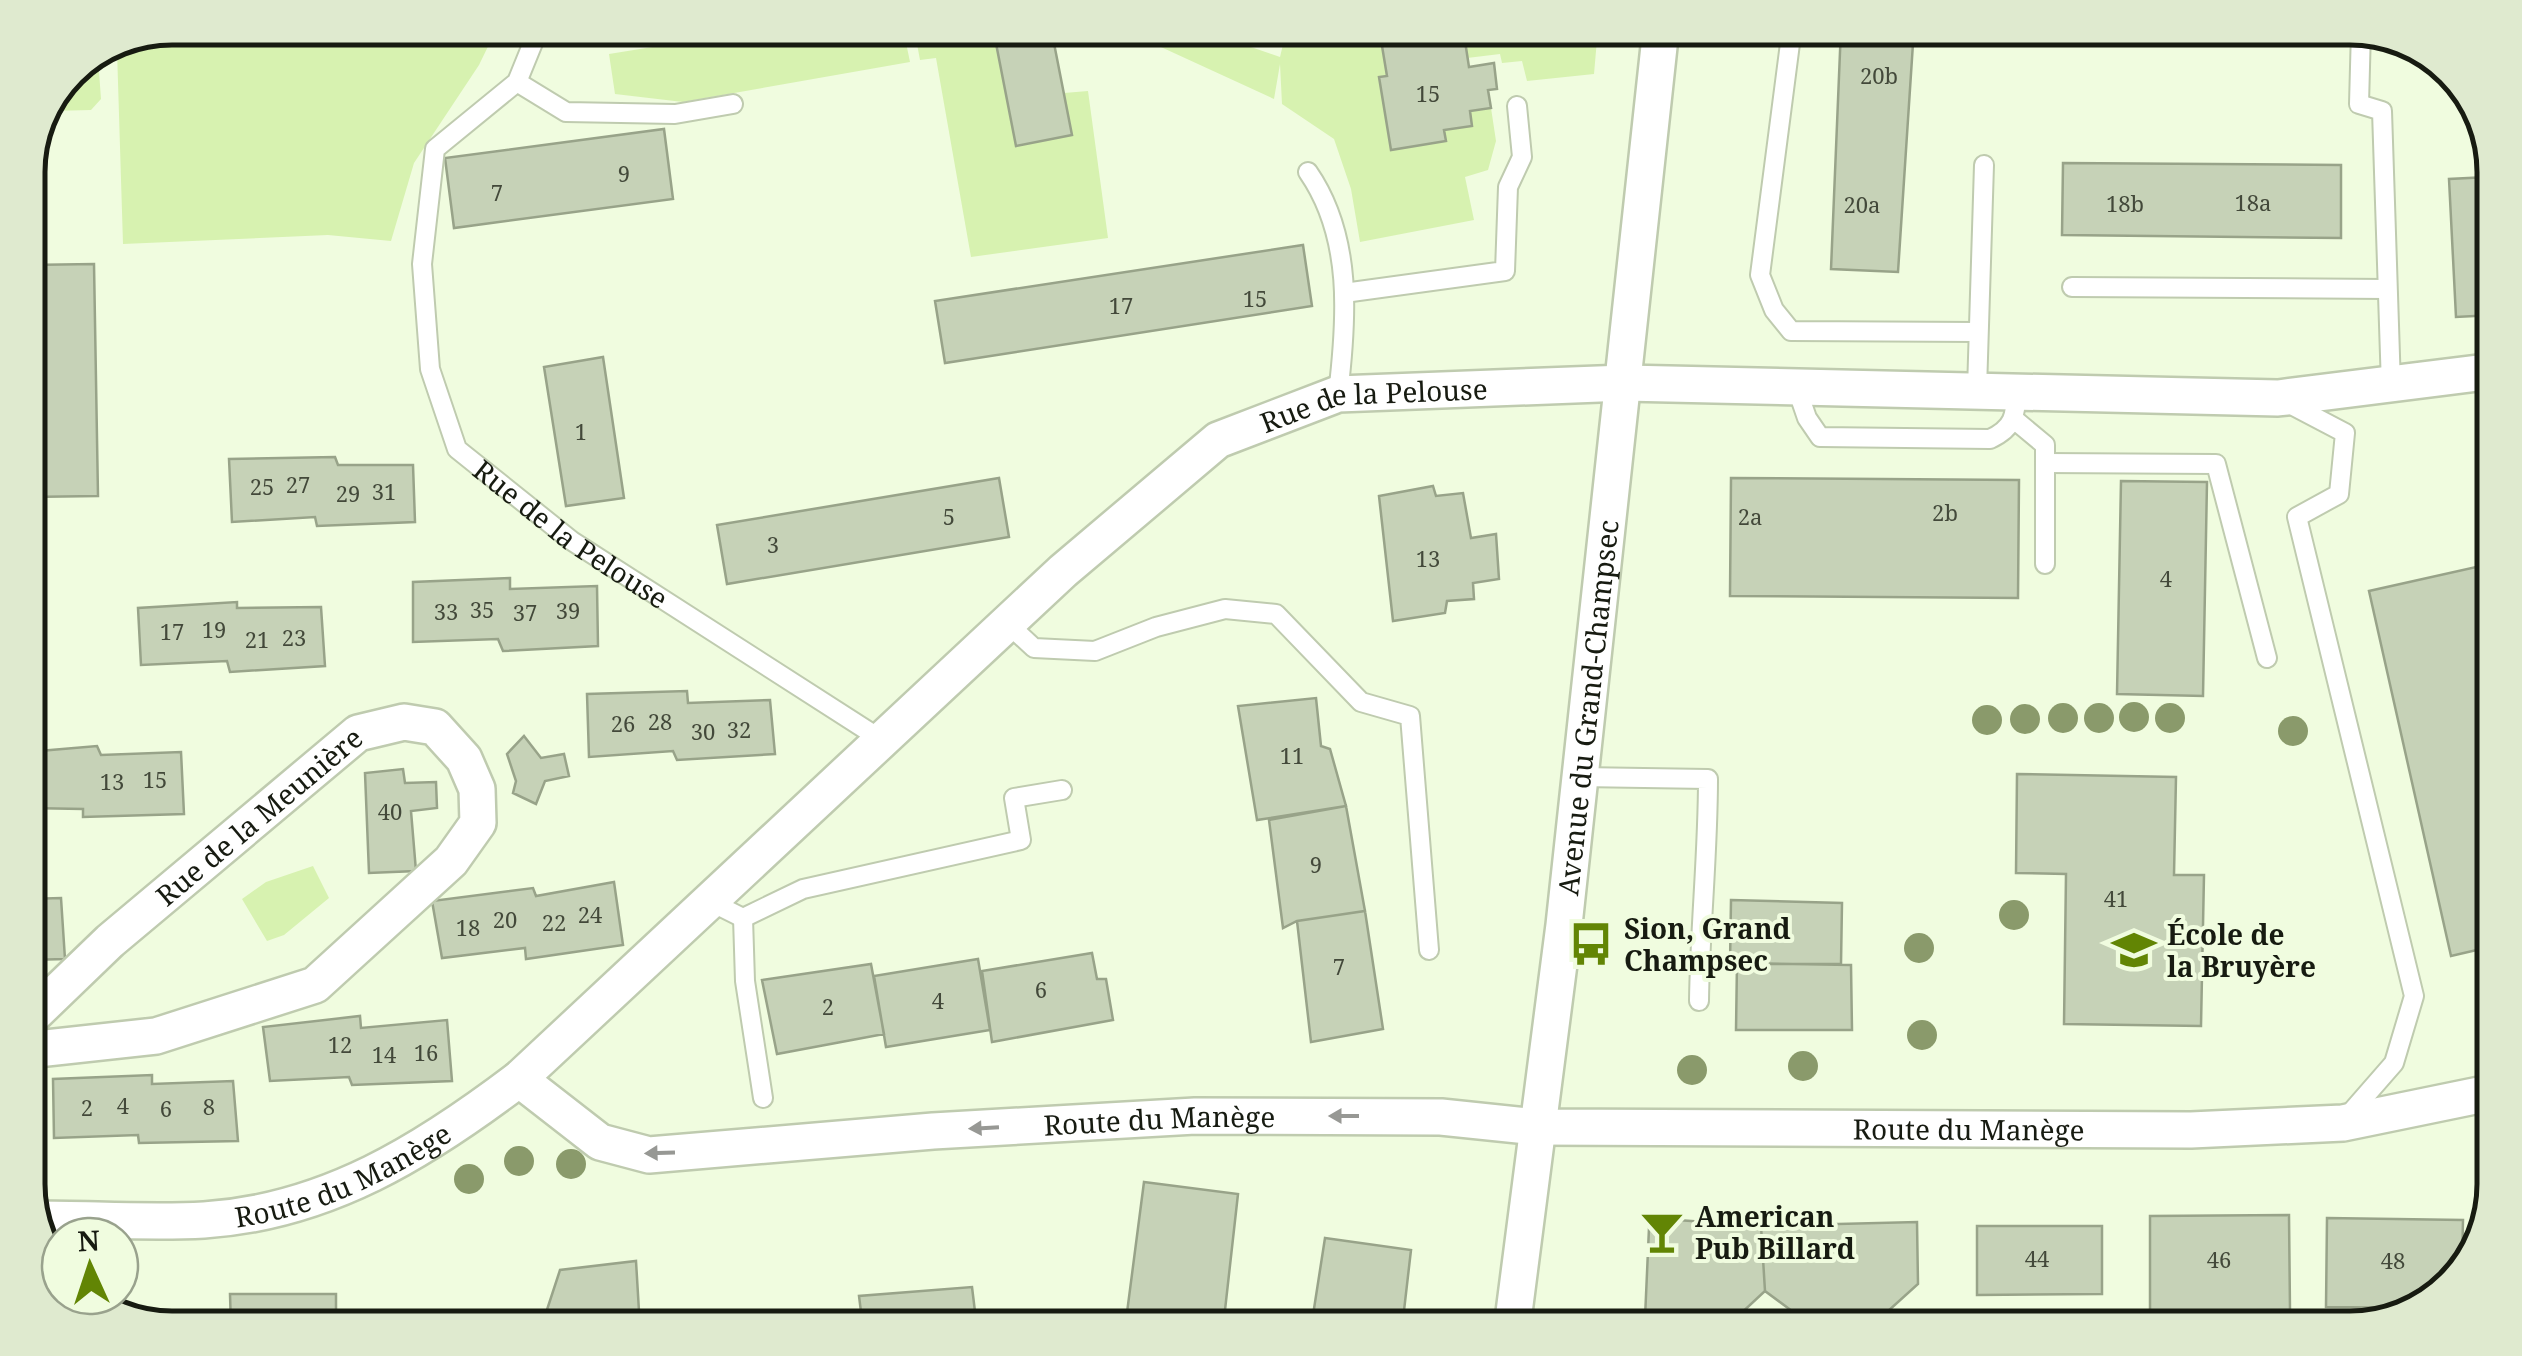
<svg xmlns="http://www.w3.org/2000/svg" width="2522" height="1356" viewBox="0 0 2522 1356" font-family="'Noto Serif',serif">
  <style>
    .green { fill: #d7f2b0 }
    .building { fill: #c6d2b7; stroke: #98a389; stroke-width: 2.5 }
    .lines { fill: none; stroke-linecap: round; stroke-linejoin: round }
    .lane-casing { stroke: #bfcbaf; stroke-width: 22 }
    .street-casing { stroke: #bfcbaf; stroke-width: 40 }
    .lane { stroke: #fff; stroke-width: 18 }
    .street { stroke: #fff; stroke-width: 35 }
    .tree { fill: #8a9a6b }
    .oneway { fill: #979894 }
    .labels { text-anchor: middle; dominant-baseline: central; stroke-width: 8; stroke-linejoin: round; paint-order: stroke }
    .number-label { font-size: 22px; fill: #43493a }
    .street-label { font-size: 28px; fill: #171b11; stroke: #f0fcdf }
    .poi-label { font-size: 28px; font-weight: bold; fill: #171b11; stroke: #f0fcdf; text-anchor: start }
    .rim { fill: none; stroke: #171b11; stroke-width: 5 }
  </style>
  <rect width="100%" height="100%" fill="#f0fcdf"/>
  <path class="green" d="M172,28H497L479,65L414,163L391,241L328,235L123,244L117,50Z
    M771,28H903L910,62L683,102L615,94L609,54Z
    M914,28H993L1016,146L1072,135L1064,93L1088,91L1108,238L971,257L936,58L920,60Z
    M1065,28H1254L1251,47L1280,57L1287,28H1379L1387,76L1379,78L1391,149L1446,141L1444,130L1472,126L1470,111L1491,108L1496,141L1488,170L1465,177L1474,220L1360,242L1351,189L1334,139L1282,104L1280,64L1274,99L1150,42L1067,40Z
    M1463,28H1598L1594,74L1527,81L1522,61L1502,63L1500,54L1467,58Z
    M98,58L101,99L91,110L51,111L70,69Z
    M313,866L329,898L284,935L267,941L242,899L266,882Z"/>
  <path class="building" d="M615,28H727L617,44Z
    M993,28H1051L1072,135L1016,146Z
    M1379,28H1463L1469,67L1494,63L1497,89L1488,90L1491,108L1470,111L1472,126L1444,130L1446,141L1391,150L1379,77L1387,76Z
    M1841,28H1914L1898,272L1831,269Z
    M2233,28H2305V38H2233Z
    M664,129L673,199L454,228L445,158Z
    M2486,138L2494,163V315L2456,317L2449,179L2488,177Z
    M2063,163L2341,165V238L2062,235Z
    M1303,245L1312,306L945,363L935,301Z
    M94,264L98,496L28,497V265Z
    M603,357L624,498L566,506L544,367Z
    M335,457L338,465H413L415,522L317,526L315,517L232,522L229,459Z
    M999,478L1009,537L727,584L717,525Z
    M1731,478L2019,480L2018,598L1730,596Z
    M2121,481L2207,482L2203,696L2117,694Z
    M1433,486L1436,496L1463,493L1471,538L1496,534L1499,579L1473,583L1474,599L1447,601L1445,613L1393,621L1379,496Z
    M2494,563V946L2451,956L2369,591Z
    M510,578V589L597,586L598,646L503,651L498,639L413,642V582Z
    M237,602V608L321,607L325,666L230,672L227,661L141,665L138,608Z
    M687,691L688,703L770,700L775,754L677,760L673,751L589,757L587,694Z
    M1316,698L1321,746L1330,749L1346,806L1257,820L1238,706Z
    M524,736L541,758L564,754L569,776L545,781L536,804L513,793L516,781L507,754Z
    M97,746L101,755L181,752L184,814L83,817V809L28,808V752Z
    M403,769L405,783L436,782L437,808L411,811L416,871L369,873L365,773Z
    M2017,774L2176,777L2174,875H2204L2201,1026L2064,1024L2066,874L2016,873Z
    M1346,806L1365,911L1297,921L1283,928L1269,820Z
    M614,882L623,945L526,959L525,948L442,958L432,901L533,888L536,896Z
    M61,898L65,959L28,960V899Z
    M1731,900L1842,903L1841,964H1730Z
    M1365,911L1383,1029L1311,1042L1297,921Z
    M1092,953L1097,979H1106L1113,1020L992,1042L982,971Z
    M978,959L990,1030L886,1047L874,976Z
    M1737,963L1851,965L1852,1030H1736Z
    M871,964L884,1034L777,1054L762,980Z
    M360,1016L361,1028L447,1020L452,1081L352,1085L349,1077L270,1081L263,1027Z
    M152,1075V1084L233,1081L238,1141L139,1143L138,1135L54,1138L53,1079Z
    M1144,1182L1238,1194L1223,1328H1125Z
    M2289,1215L2290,1310L2150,1311V1216Z
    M2327,1218L2463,1220L2462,1267L2424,1308L2326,1307Z
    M1663,1219L1761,1226L1765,1291L1735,1319L1645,1318L1649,1228Z
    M1917,1222L1918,1284L1887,1312L1796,1314L1765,1291L1761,1226Z
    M1977,1226H2102V1294L1977,1295Z
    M1325,1238L1411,1250L1402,1328H1311Z
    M636,1261L640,1328H541L560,1270Z
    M972,1287L977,1328H863L859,1296Z
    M230,1294H336V1328H231Z"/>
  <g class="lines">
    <g class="lane-casing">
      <g id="lane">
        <path id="s1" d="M539,28L517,82L435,149L422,264L430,369L457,449L572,541L882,740"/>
        <path d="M1792,28L1760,275L1774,310L1791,331L1978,332"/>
        <path d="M2361,30L2359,104L2382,111L2391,386"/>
        <path d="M517,82L566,112L675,114L733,104"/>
        <path d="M1308,172C1353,237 1347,319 1338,394"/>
        <path d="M2072,287L2387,289"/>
        <path d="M1344,293L1505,271L1508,187L1522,157L1517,106"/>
        <path d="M1796,386L1807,418L1820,437L1990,439C2014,428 2015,416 2017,391"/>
        <path d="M1977,390L1984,165"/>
        <path d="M2284,401L2345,433L2339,494L2297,517L2414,996L2394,1063L2346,1118"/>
        <path d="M2015,420L2045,445V564"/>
        <path d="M2045,463L2216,464L2267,658"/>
        <path d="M1007,623L1034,648L1095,651L1156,627L1225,609L1276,614L1361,702L1410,716L1429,950"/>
        <path d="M1580,777L1708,779C1708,854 1700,926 1699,1001"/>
        <path d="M709,901L743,918L803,889L1021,840L1014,798L1062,790"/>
        <path d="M743,918L745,981L763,1098"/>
      </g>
    </g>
    <g class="street-casing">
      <g id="street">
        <path id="s2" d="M28,1020L110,941L358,733L404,722L435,727L464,759L477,789L478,823L451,861L315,985L156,1036L28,1050"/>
        <path id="s3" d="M519,1079L600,1142L649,1155L933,1131L1195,1116L1441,1117L1537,1127L2191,1130L2343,1123L2494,1092"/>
        <path id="s4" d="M36,1219C92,1219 149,1223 204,1220C327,1212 424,1151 519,1079L1063,571L1218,440L1338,394L1625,383L2278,398L2494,371"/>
        <path id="s5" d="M1512,1328L1564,925L1661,28"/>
      </g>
    </g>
    <use href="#lane" class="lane"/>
    <use href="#street" class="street"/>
  </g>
  <g class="tree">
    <circle cx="2134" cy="717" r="15"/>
    <circle cx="2063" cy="718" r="15"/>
    <circle cx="2099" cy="718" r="15"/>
    <circle cx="2170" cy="718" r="15"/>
    <circle cx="2025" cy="719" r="15"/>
    <circle cx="1987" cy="720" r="15"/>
    <circle cx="2293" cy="731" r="15"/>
    <circle cx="2014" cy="915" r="15"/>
    <circle cx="1919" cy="948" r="15"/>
    <circle cx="1922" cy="1035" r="15"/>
    <circle cx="1803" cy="1066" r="15"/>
    <circle cx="1692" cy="1070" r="15"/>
    <circle cx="519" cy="1161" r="15"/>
    <circle cx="571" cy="1164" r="15"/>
    <circle cx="469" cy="1179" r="15"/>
  </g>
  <defs><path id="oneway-solid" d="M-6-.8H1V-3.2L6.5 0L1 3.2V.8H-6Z" transform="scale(2.5)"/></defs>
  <g class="oneway">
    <use href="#oneway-solid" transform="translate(1344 1116) rotate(-180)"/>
    <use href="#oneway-solid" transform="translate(984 1128) rotate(177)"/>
    <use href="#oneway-solid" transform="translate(660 1153) rotate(178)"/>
  </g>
  <defs>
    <g id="bus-bare" transform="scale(3.45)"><path d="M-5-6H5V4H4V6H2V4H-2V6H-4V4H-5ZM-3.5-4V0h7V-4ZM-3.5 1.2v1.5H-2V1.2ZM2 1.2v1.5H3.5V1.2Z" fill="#628504" stroke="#f0fcdf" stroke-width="2.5" paint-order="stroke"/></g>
    <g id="school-bare" transform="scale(3.45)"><path d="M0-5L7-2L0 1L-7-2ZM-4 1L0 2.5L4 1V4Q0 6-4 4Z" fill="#628504" stroke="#f0fcdf" stroke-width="2.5" paint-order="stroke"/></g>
    <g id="bar-bare" transform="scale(3.45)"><path d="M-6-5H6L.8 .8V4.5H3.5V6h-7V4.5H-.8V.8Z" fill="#628504" stroke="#f0fcdf" stroke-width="2.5" paint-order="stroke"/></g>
  </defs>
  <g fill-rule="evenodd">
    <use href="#bus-bare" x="1591" y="944"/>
    <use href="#school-bare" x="2134" y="950"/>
    <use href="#bar-bare" x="1662" y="1232"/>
  </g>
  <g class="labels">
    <g class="number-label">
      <text x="1879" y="75">20b</text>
      <text x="1428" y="93">15</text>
      <text x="624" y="173">9</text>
      <text x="497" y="192">7</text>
      <text x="2253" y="202">18a</text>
      <text x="2125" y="203">18b</text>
      <text x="1862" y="204">20a</text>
      <text x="1255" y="298">15</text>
      <text x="1121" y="305">17</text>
      <text x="581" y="431">1</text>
      <text x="298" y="484">27</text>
      <text x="262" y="486">25</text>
      <text x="384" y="491">31</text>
      <text x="348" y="493">29</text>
      <text x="1945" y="512">2b</text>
      <text x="949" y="516">5</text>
      <text x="1750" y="516">2a</text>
      <text x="773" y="544">3</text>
      <text x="1428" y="558">13</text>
      <text x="2166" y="578">4</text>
      <text x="482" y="609">35</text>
      <text x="568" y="610">39</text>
      <text x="446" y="611">33</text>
      <text x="525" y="612">37</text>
      <text x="214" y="629">19</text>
      <text x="172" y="631">17</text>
      <text x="294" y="637">23</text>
      <text x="257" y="639">21</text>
      <text x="660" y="721">28</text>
      <text x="623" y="723">26</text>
      <text x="739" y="729">32</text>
      <text x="703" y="731">30</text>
      <text x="1292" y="755">11</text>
      <text x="155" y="779">15</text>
      <text x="112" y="781">13</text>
      <text x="390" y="811">40</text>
      <text x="1316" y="864">9</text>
      <text x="2116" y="898">41</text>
      <text x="590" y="914">24</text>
      <text x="505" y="919">20</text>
      <text x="554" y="922">22</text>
      <text x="468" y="927">18</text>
      <text x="1339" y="966">7</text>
      <text x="1041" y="989">6</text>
      <text x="938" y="1000">4</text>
      <text x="828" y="1006">2</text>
      <text x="340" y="1044">12</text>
      <text x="426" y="1052">16</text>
      <text x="384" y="1054">14</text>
      <text x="123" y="1105">4</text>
      <text x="209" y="1106">8</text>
      <text x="87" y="1107">2</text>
      <text x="166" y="1108">6</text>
      <text x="2037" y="1258">44</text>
      <text x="2219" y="1259">46</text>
      <text x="2393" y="1260">48</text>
    </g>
    <g class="street-label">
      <text stroke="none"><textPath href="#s4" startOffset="1628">Rue de la Pelouse</textPath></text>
      <text stroke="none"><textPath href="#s1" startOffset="612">Rue de la Pelouse</textPath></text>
      <text stroke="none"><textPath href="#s5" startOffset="625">Avenue du Grand-Champsec</textPath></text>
      <text stroke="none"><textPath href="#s2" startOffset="308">Rue de la Meunière</textPath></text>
      <text stroke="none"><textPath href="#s3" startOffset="665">Route du Manège</textPath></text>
      <text stroke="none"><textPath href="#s3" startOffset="1475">Route du Manège</textPath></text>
      <text stroke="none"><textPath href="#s4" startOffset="315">Route du Manège</textPath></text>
    </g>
    <g class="poi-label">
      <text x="1624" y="928">Sion, Grand<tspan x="1624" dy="32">Champsec</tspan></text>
      <text x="2167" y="934">École de<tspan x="2167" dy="32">la Bruyère</tspan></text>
      <text x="1695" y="1216">American<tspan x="1695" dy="32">Pub Billard</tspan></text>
    </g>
  </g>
  <path d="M0 0H2522V1356H0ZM172 45H2350A127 127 0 0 1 2477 172V1184A127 127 0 0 1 2350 1311H172A127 127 0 0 1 45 1184V172A127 127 0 0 1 172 45Z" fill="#dfeacf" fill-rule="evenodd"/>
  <path class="rim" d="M172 45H2350A127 127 0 0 1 2477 172V1184A127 127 0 0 1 2350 1311H172A127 127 0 0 1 45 1184V172A127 127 0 0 1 172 45Z"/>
  <g transform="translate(90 1266) rotate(357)"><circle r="48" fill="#f0fcdf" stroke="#99a28d" stroke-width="2.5"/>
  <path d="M0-8L18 38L0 25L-18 38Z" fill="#628504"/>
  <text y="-15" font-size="28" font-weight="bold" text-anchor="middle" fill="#171b11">N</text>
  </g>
</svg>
